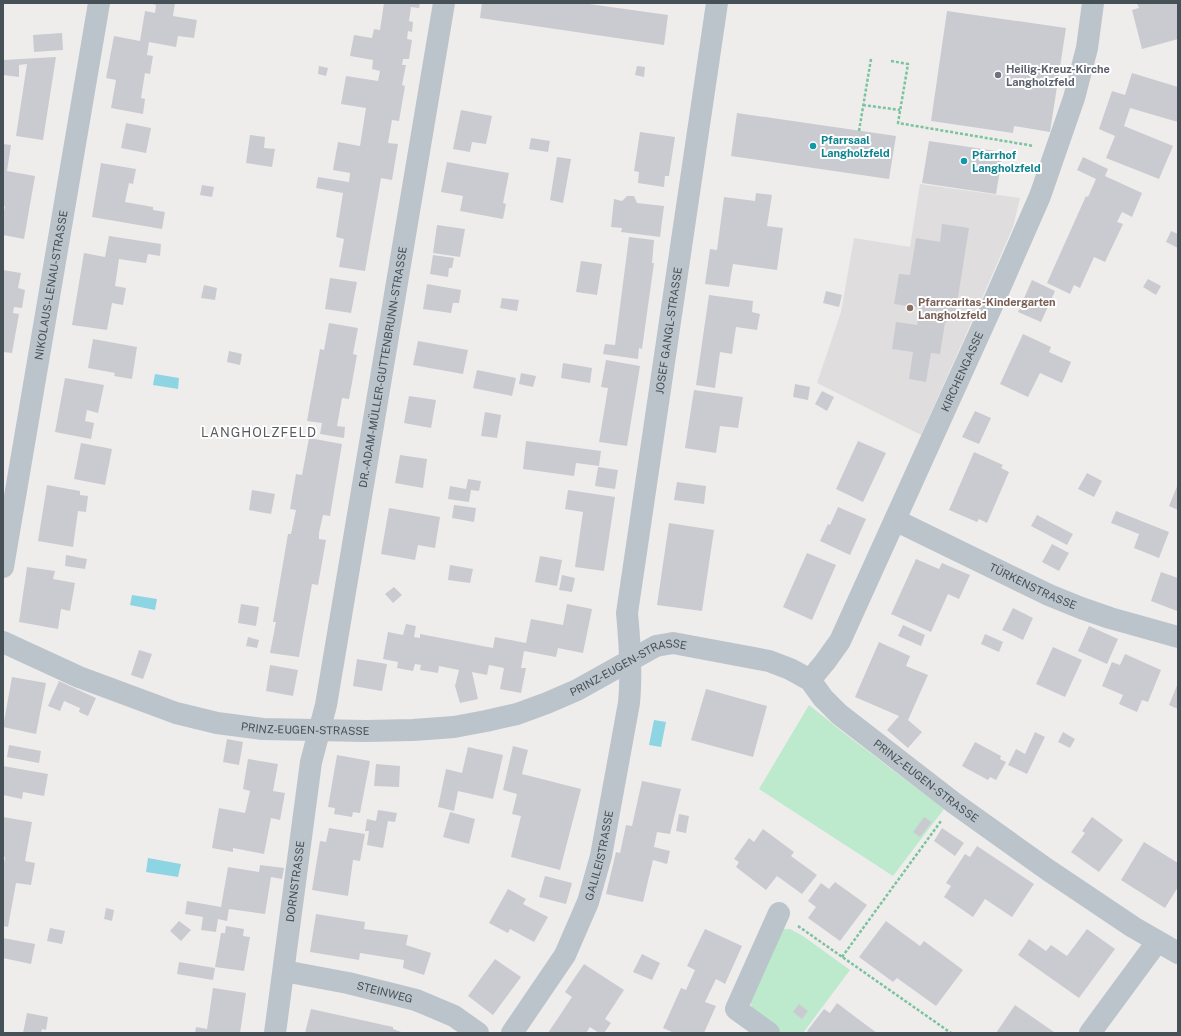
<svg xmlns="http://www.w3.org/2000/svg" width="1181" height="1036" viewBox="0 0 1181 1036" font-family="'Public Sans',sans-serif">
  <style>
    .education { fill: #dfdddd }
    .green { fill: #bde9cc }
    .water { fill: #8ed5e3 }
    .building { fill: #cacbd0 }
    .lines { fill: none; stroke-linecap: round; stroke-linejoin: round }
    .path { stroke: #78c49c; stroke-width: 2.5; stroke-dasharray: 3 2; stroke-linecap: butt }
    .minor { stroke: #bbc4ca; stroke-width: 22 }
    .worship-dot { fill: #6b7280; stroke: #fff; stroke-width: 1.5 }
    .culture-dot { fill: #0f9aa8; stroke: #fff; stroke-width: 1.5 }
    .education-dot { fill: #8d6e63; stroke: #fff; stroke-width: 1.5 }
    .labels { text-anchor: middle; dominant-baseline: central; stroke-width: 4; stroke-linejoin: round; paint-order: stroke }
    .worship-label { font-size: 11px; font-weight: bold; fill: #5b616d; stroke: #fff; text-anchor: start }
    .culture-label { font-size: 11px; font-weight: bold; fill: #0d838f; stroke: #fff; text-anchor: start }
    .street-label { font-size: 11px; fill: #465057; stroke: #fff }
    .education-label { font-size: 11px; font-weight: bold; fill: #785e54; stroke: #fff; text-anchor: start }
    .quarter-label { font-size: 13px; letter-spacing: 1px; fill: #595d60; stroke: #fff }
  </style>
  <rect width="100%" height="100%" fill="#efecec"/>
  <path class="education" d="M920,184L1020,198L1013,227L980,303L921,435L817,383L841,312L854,238L910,247Z"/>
  <path class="green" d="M809,705L844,733L944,809L893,876L759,789Z
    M783,929H790L803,936L850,970L803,1033H780L754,1013L751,1005V993Z"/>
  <path class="water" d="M155,374L179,378L178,389L153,385Z
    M132,595L157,599L155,610L130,605Z
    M654,720L666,722L661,747L649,745Z
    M148,858L181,864L178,877L146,872Z"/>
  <path class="building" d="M149,3H175L173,16L197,20L194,38L178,36L176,47L149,42L147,55L153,56L150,74L145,73L141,98L145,99L143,114L111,108L116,80L106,78L114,36L140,41L145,11L155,13L156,5Z
    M384,3H420L419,8L411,7L409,21L413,22L412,32L408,31L407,39L412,40L409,59H403L402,65H406L402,85L405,86L399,121L392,120L388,143L398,144L392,180L381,178L365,271L339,267L344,239L336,237L343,193L316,188L318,177L349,182L350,173L333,170L338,142L360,146L366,108L341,104L346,76L378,81L380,71L372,69L373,60L350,56L354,35L372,38L374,29L380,30Z
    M482,3H582L668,15L664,45L480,18Z
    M1137,3H1178V39L1142,49L1132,10L1139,8Z
    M947,11L1066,28L1050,132L1014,126L1013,133L931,121Z
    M62,33L63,50L34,52L33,35Z
    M56,57L43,140L16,136L27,64L19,65V77L3,75V60Z
    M319,66L328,68L326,76L318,74Z
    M637,66L645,67L644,77L635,75Z
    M1132,73L1178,87V122L1130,108L1124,126L1173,146L1159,179L1106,158L1115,136L1099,129L1112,91L1125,95Z
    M461,110L492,116L486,144L472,142L470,152L453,149Z
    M737,113L896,136L889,179L731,156Z
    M126,123L151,128L146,153L121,148Z
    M640,132L675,137L669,176H665L664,187L638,183L639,172L634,171Z
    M250,135L265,137L264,148L275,149L272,167L246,163Z
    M531,138L550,141L548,152L529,149Z
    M929,141L1003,152L996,194L922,183Z
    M3,144L11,145L7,171L35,176L24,239L3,235V216L5,206H3Z
    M557,157L571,159L563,203L550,200Z
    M1083,157L1108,169L1105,176L1142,193L1132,217L1122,212L1117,222L1123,224L1105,262L1094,257L1080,288L1074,285L1070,294L1047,283L1086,196L1088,197L1096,179L1077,170Z
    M447,162L509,173L503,203L506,204L503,219L460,211L463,196L441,192Z
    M101,163L136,169L133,184L129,183L125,202L153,207V210L165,212L162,229L92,217Z
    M202,185L214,187L212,197L200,195Z
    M756,193L772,195L767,226L783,228L777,270L733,264L729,287L705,284L710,249L717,250L724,197L755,201Z
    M627,196H634L637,203L664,206L660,237L621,232L622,228L611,227L614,199L622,201Z
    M942,224L969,228L955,316L945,323L940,354L931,353L926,382L909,379L913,352L892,349L896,322L917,325L920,308L894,304L899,274L910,275L916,238L940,242Z
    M437,225L465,229L460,257L433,253Z
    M1171,231L1178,234V248L1166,242Z
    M109,236L161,244L160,256L148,254L146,263L119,259L115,286L126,288L123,305L112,303L107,330L72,325L84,253L105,257Z
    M629,237L654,240L652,263H654L642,349L639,348L638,359L603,354L605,344L615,345Z
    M433,255L454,258L452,268H449L448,277L430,274Z
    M581,261L602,264L597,295L576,292Z
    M3,270L21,273L18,288L25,290L22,308L14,307L13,313L19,314L12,353L3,352Z
    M330,278L357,282L351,313L325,309Z
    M1148,279L1161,286L1156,295L1143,287Z
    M1032,280L1055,291L1041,322L1018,312Z
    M427,284L461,290L459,303H453L451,313L423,309Z
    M204,285L217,288L215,300L201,298Z
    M826,291L842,295L839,307L823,303Z
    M709,295L753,301L752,312L760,314L757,330L736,327L732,354L720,352L715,388L696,385Z
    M502,298L519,300L517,311L500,308Z
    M329,323L358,328L353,354L357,355L349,399L342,398L337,426L345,427L344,438L320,434L322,423L307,421L320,349L324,350Z
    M1023,334L1051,347L1049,352L1071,362L1062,383L1040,373L1028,397L1000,384Z
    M93,339L137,347L132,379L114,376L115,373L88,368Z
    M418,341L468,350L463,374L413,365Z
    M229,351L242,354L240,365L227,362Z
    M606,360L640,366L627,446L599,442L608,388L601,387Z
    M563,363L592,368L590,383L561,378Z
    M477,370L516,378L512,396L473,388Z
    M521,373L536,376L533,387L519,384Z
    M65,378L104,385L98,413L87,410L85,421L94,423L91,439L55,432Z
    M795,384L810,387L808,400L793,397Z
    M694,390L743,397L738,428L720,426L716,453L685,448Z
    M822,391L834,397L827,411L815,404Z
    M409,396L436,400L431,428L404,423Z
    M975,411L991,418L979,444L962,437Z
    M485,412L501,415L497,438L481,436Z
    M309,438L342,444L330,516L323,515L319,533V539L326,540L318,585L312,584L299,657L270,653L276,622H273L288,534H291L296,510L290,509L296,474L302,475Z
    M526,441L601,451L599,466L576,463L574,476L523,469Z
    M858,441L886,453L863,502L836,489Z
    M81,443L112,449L105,485L74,479Z
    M974,452L1003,465L1001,468L1009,472L987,523L979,519L977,522L949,510Z
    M400,455L427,459L423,488L395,483Z
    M598,467L618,470L615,489L595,486Z
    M1087,473L1102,481L1094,497L1078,489Z
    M468,479L481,481L479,491L471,490L469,502L448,499L450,486L466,489Z
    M677,482L706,486L704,504L674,500Z
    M1178,484V510L1169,506Z
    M47,485L80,491V495L88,496L86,512L78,511L73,547L38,541Z
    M252,490L275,494L271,514L249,510Z
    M568,490L615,497L604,571L575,567L583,512L565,509Z
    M454,505L476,508L474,522L452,518Z
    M838,507L866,519L850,555L820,541L828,524L830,525Z
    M389,508L440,517L435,548L418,545L415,560L381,554Z
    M1116,511L1169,532L1159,558L1134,548L1139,534L1111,523Z
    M1037,515L1073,534L1067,545L1031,526Z
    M669,523L714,530L702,611L657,605Z
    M1052,544L1069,553L1059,571L1042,562Z
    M807,553L836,565L812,620L783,607Z
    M66,555L87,559L85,569L65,566Z
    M540,556L562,560L557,586L535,582Z
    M916,559L939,569L942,563L970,575L959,599L948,594L931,632L891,614Z
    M450,565L473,569L470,583L448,580Z
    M27,567L55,571L53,579L75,583L70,611L61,609L58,629L19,622Z
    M1161,572L1178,578L1177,611L1151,601Z
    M562,575L575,578L572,592L559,590Z
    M394,587L402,595L393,603L385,594Z
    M241,604L259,607L256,626L238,623Z
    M567,604L592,609L583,653L558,648L556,657L524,651L521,668H526L521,693L500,689L504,668L489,665L487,675L472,672L478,699L460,703L455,686L459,670L439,666L438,673L420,670L421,665L415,664L413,671L397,668L398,662L383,659L388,632L403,635L406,624L416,626L414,637L420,638V634L493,648L495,637L526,643L531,619L563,625Z
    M1013,608L1033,618L1023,640L1002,630Z
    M903,625L925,635L921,646L898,636Z
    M1089,626L1118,639L1107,664L1078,651Z
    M985,634L1003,642L999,652L981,644Z
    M248,637L259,640L257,648L246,646Z
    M879,642L910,656L906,666L928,675L908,720L922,732L908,748L887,730L899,716L855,697Z
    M1053,647L1082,660L1065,697L1036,684Z
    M139,650L152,654L143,679L131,675Z
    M1125,654L1161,670L1148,702L1142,700L1137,712L1119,704L1123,695L1102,686L1112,662L1120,665Z
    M357,659L387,664L382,691L353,686Z
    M270,665L298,670L293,696L266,691Z
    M12,677L46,683L36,734L3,727Z
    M59,681L96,698L88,716L79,712L80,708L64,701L60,711L48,706Z
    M1178,683V709L1169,705Z
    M706,689L767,706L753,757L691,740Z
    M1035,732L1045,737L1027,774L1008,765L1016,749L1025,754Z
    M1063,732L1075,739L1070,748L1058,742Z
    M227,739L243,742L239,765L223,762Z
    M975,742L1001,756L1000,759L1006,762L996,780L990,777L988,780L962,766Z
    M9,745L41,751L39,763L7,757Z
    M513,746L528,750L522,774L581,789L560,870L511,857L521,816L512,814L517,794L503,790Z
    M468,747L503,755L493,799L458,791L454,811L438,807L446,769L462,773Z
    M337,755L370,761L360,813L353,812L352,817L334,814L335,808L328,807Z
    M248,759L278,764L273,791L285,793L280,820L271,818L264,854L233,848V852L212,848L219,808L245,813L250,791L243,789Z
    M376,764L400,766L399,787L374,786Z
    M3,766L48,774L44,796L23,792L22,799L3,795Z
    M642,781L681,789L670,834L657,832L654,847L670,851L667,864L653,860L643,902L606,894L616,852L620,853L626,825L632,826Z
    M378,810L397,813L395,822L388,821L383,848L367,845L369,831H365L367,819L376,821Z
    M450,812L475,819L469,844L443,837Z
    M679,814L689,816L686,833L676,831Z
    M3,817L32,822L25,861L35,863L31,885L16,883L8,927L3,926V869L5,857H3Z
    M924,817L932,822L920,837L913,832Z
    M1092,817L1123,840L1099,872L1071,852L1085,833L1082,831Z
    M329,828L365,834L360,861L353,860L348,896L312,890L320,841L326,842Z
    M942,828L964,843L955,856L934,841Z
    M763,829L794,852L791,856L817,875L802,894L777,876L766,890L736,867L739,862L734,859L749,838L754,842Z
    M1144,842L1178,863V887L1165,908L1121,880Z
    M977,846L1034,884L1012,917L985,899L973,917L944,897L951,886L946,883L965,854L970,857Z
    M260,865L284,868L282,879L271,877L265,914L229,909L227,921L218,919L216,932L201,930L203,917L185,914L187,901L221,907L228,867L259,872Z
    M545,876L572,883L566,904L539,897Z
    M835,882L867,905L840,941L808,918L816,907L808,901L821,883L829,889Z
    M508,889L526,899L523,904L548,917L534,942L510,929L508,933L489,923Z
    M106,908L114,910L112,921L104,919Z
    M316,914L365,922L364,929L408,935L406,945L431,953L424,975L403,968L404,960L360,953L359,960L310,952Z
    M179,921L191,930L181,941L170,931Z
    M886,921L920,946L924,941L963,970L936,1006L897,978L893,982L859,957Z
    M226,926L244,929L243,936L250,937L244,971L215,967L221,933H225Z
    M50,928L65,931L62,944L47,941Z
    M705,929L742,946L725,984L716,979L705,1002L716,1006L704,1033H674L663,1028L681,988L686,990L695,970L687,966Z
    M1087,929L1115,949L1079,998L1018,955L1029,939L1046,951L1051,945L1067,956Z
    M3,938L35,944L31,964L3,958Z
    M642,954L660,963L652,980L633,972Z
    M495,959L521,977L493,1015L468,996Z
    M179,962L215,968L213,980L177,974Z
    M584,964L624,990L605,1019L611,1023L604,1033H599L590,1027L586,1033H548L572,997L565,992Z
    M213,988L246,993L240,1033H195L196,1027L207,1029Z
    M837,1003L858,1019L877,1033H809L807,1031L824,1009L830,1013Z
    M799,1004L808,1011L802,1019L793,1012Z
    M1015,1005L1054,1032V1033H996Z
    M311,1009L393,1027V1029L404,1033H305Z
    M27,1013L48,1017L46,1030L42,1029L41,1033H23Z"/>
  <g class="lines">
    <path class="path" d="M891,61L908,64L898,123L1034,146
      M863,105L900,110
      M859,131L871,59
      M1000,170L1024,173
      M798,926L951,1033
      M842,957L941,821"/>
    <g class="minor">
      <path id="s1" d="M895,520L1049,595L1081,608L1110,618L1178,637"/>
      <path id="s2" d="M3,567L99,3"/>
      <path id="s3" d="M3,642L79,677L176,713L217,723L263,729L366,731L413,730L454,727L486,721L517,714L547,703L577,690L656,646L673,643L769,661L790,669L810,680L823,698L839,714L954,803L1048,870L1133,927L1178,953"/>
      <path id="s4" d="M810,680L825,662L840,641L991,308L1040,196L1074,98L1087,48L1093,3"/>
      <path id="s5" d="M284,971L348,983L416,1000L454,1016L478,1033"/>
      <path id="s6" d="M275,1033L311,762L326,705L444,3"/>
      <path id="s7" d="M512,1033L565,955L588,902L601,856L629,703C632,672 630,644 627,613L717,3"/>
      <path d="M769,1033L736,1009L779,913"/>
      <path d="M1090,1033L1157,942"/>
    </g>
  </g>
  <circle class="worship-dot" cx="998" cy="75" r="4"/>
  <g class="culture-dot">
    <circle cx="813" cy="146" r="4"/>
    <circle cx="964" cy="161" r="4"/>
  </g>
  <circle class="education-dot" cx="910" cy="308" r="4"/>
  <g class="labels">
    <g class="worship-label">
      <text x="1006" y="69">Heilig-Kreuz-Kirche<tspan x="1006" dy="13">Langholzfeld</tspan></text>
    </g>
    <g class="culture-label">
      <text x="821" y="140">Pfarrsaal<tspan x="821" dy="13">Langholzfeld</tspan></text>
      <text x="972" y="155">Pfarrhof<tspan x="972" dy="13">Langholzfeld</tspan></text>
    </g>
    <g class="street-label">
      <text stroke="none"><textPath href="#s2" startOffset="286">NIKOLAUS-LENAU-STRASSE</textPath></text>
      <text stroke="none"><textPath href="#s7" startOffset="731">JOSEF GANGL-STRASSE</textPath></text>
      <text stroke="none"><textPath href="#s6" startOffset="675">DR.-ADAM-MÜLLER-GUTTENBRUNN-STRASSE</textPath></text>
      <text stroke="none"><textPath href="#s4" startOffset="345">KIRCHENGASSE</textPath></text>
      <text stroke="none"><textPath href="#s1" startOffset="153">TÜRKENSTRASSE</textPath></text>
      <text stroke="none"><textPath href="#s3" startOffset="653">PRINZ-EUGEN-STRASSE</textPath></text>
      <text stroke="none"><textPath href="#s3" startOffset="318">PRINZ-EUGEN-STRASSE</textPath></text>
      <text stroke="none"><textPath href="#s3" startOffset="1001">PRINZ-EUGEN-STRASSE</textPath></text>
      <text stroke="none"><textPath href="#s7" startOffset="200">GALILEISTRASSE</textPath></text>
      <text stroke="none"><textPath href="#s6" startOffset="153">DORNSTRASSE</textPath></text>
      <text stroke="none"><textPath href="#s5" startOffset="103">STEINWEG</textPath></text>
    </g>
    <g class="education-label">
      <text x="918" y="302">Pfarrcaritas-Kindergarten<tspan x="918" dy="13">Langholzfeld</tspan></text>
    </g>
    <g class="quarter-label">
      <text x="259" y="432">LANGHOLZFELD</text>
    </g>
  </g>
  <rect width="1181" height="1036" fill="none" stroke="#465057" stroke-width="8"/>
</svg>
